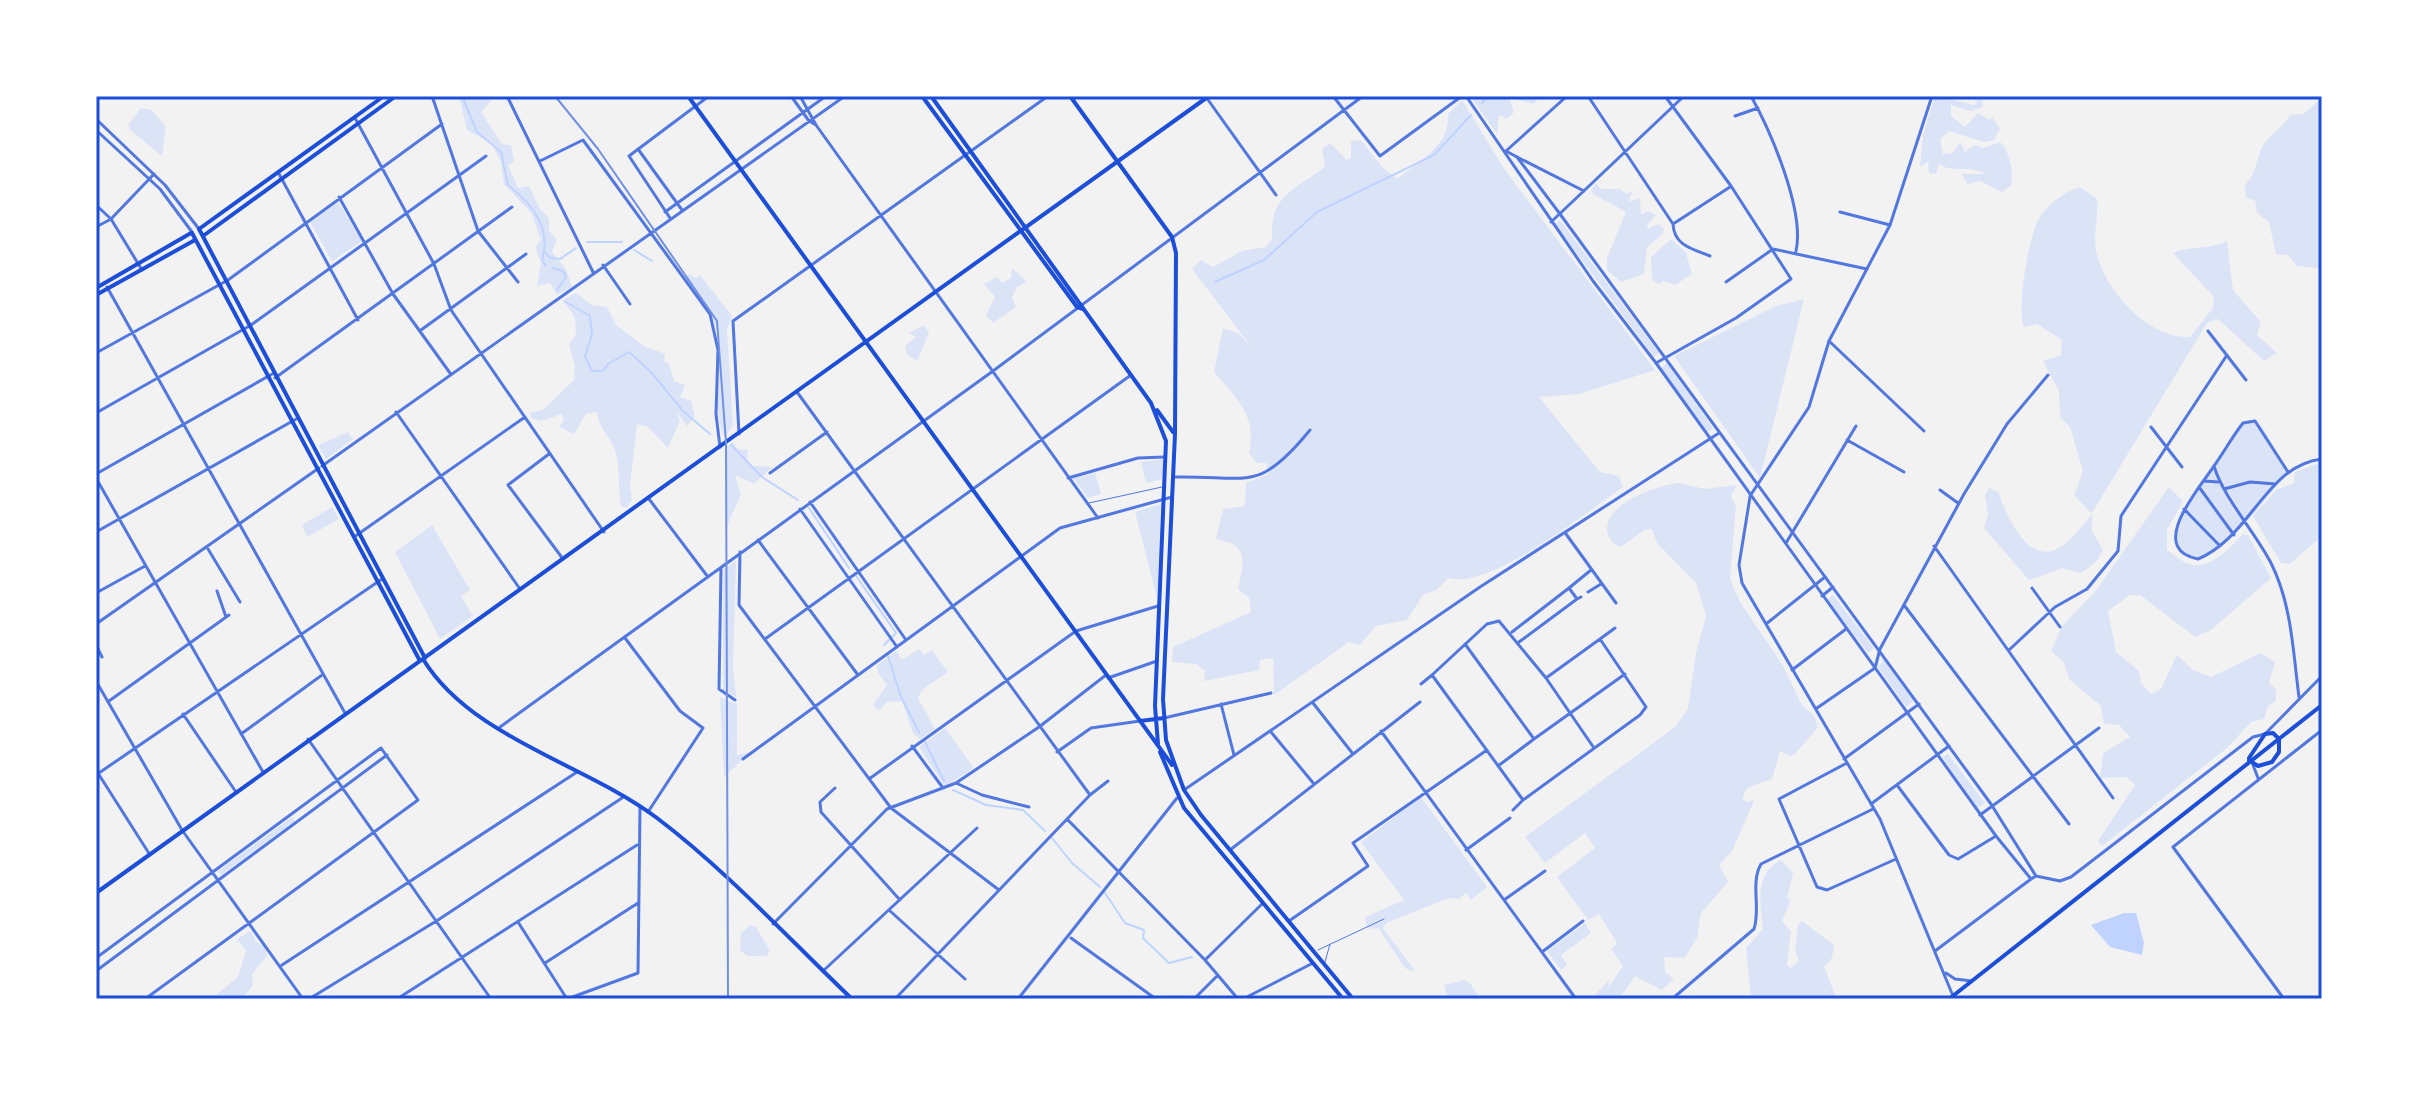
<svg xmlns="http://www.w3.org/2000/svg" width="2418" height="1095" viewBox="0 0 2418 1095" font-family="Poppins,sans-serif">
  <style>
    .green { fill: #dbe4f7 }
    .water { fill: #bfd3fe }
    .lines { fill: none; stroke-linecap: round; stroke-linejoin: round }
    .stream { stroke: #bfd3fe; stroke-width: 2 }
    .service { stroke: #5277de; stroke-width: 1 }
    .minor { stroke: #5277de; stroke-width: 3 }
    .tertiary { stroke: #5277de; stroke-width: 3 }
    .secondary { stroke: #1d4ed8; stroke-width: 4 }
    .trunk { stroke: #1d4ed8; stroke-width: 4 }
    .rail { stroke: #7290e2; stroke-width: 2 }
    .neatline { fill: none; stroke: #1d4ed8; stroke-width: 3 }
  </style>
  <rect width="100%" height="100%" fill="#f2f2f2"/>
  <path class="green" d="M459,96H486L491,101L481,112L502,144L511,145L514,162L508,165L518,188L529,186L540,209L549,218V231L557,240L552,252L566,269L572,287L557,295L550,283L537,286L541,263L535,247L541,240L532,214L504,184L501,162L492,144L467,130Z
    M1470,96H1536L1537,100L1534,104L1509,98L1514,112L1507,119L1499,115L1497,134Z
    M1935,96L1974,105L1978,102L1968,96H1981L1983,107L1970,111L1951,105V116L1965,127L1978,113L1990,120L1992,117L2000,129L1994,140L1984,142L1949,131L1940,139L1943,154L1953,153L1960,142L1965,152L1975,145L1983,148L2000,142C2010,151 2014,174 2011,186L2002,192L1980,181L1967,184L1962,174H1985C1970,164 1952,174 1939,164L1936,174L1929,173L1928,162L1920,167L1923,135Z
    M2322,98V269L2297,266L2288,255L2276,254L2269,222L2257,213L2255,200L2246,198L2245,185C2258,172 2255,159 2264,144C2271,134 2282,128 2290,115L2303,114Z
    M1462,100L1505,170L1655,370L1579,394L1539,397L1600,472L1619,476L1623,487C1588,511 1489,591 1449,578L1436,590L1423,595L1407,620L1376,626L1360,645L1349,642L1274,695L1273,658L1260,660L1259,670L1204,681L1205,671L1196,664L1172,662L1173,647L1251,612L1249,598L1238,589C1240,577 1249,554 1234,545C1230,542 1221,541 1216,539L1223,509L1245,506L1246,483L1269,474L1266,463H1257L1249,453C1257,415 1237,399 1214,372L1223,328L1238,333L1253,349L1192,269L1201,260L1213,267L1242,251L1266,247L1272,239C1269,196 1294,190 1325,167L1322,149L1330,143L1347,160L1351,158V141L1361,140L1382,167L1397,179C1419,161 1451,145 1448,114Z
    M141,108L152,110L166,127L162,156L130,130L128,125Z
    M1596,183L1601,189H1620L1626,194L1633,191L1628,202L1640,198L1641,214L1649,211L1656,215L1647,225L1648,229L1657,224L1664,228L1663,233L1647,248L1644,274L1621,282L1607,270V258L1626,212L1593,194L1591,190Z
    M2080,187L2097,199C2099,217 2092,237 2097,255C2107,293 2150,339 2190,337L2213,308L2214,297L2173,253C2192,245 2208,250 2227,241L2233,290L2261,322L2257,335L2277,353L2264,361L2218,319L2207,323L2092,513V531L2103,550L2096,562L2081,573L2062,568L2029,580L1984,528L1988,514L1985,495L1989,488L1998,492C2008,518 2030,573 2066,543C2076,535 2084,523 2092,514L2074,495L2083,471L2070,427L2060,417L2059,391L2043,361L2061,355L2062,340L2037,324L2024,327C2016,309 2029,233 2040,217C2048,204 2066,191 2080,187Z
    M338,202L362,241L332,261L310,222Z
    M1560,220L1659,353L1654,357L1555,224Z
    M1671,239L1686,253L1692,274L1675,285L1664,281L1659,284L1652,280L1651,257Z
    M1012,268L1027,282L1017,287L1012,297L1016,307L993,323L986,315L995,297L984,284L997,277L1002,283L1011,278Z
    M689,274L696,278L700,275L732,316L727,329L733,426L724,437C710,402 727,361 715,325C710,307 696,292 685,277Z
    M576,293L592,305L607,307L616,325L644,346L665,354L664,361L669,364L674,381L685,385L680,397L691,401L695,416L687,426L676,411L680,421L668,448L648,427L637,424L630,485L632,500L627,508L621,506C618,489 620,470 616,453C612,438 598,428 597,412L586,414L574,434L559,427L564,420L562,414L541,421L531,418L530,413L543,410L574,380L575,366L569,345L576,334L575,317L562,300Z
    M1804,299L1760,478L1674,356L1776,306Z
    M924,325L929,333L917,361L907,355L905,346L916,337L909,333Z
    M1667,363L1713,428L1708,432L1661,368Z
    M2250,420L2262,426L2288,472C2270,491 2208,584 2181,549C2176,543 2175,534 2177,527C2189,490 2221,455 2243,423Z
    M348,432L353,439L326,459L318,445Z
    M733,442L738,449L748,450L747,461L752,466L772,467L754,484L735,475L741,494L726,528V448Z
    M1164,459L1162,479L1146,483L1141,462Z
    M2319,463L2322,464V536L2290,564L2281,563L2253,516L2276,490L2294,483L2295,472Z
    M1095,473L1101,494L1088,498L1073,478Z
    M1679,483L1705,489L1737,485L1731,496L1736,506L1730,579L1740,602L1782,664L1802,705L1814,716L1818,727L1795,754L1790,756L1780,751L1772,779L1747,788L1742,799L1748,802L1754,799L1753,803L1732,851L1719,865L1728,882L1701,913L1697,938L1684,958L1664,957L1665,972L1674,979L1662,990L1635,976L1619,999H1591L1610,979L1608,988L1623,966L1611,949L1617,943L1599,914L1588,920L1557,877L1595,848L1585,833L1545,863L1525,837L1674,728L1688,709L1696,653L1706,616L1696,583L1657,543L1652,529L1644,530L1621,547C1615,545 1611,542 1608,535C1599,505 1657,485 1679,483Z
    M2169,487L2183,501L2167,530V550C2174,554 2182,562 2189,564C2209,571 2231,547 2243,534L2248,535L2271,578L2211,630L2195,637L2140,595H2130L2108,611L2116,652L2139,671L2141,683L2151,694L2161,689L2177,655L2193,670L2211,677L2261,653L2275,662L2269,683L2276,689V701L2268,706L2264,719L2251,722L2227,748L2102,846L2098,841L2135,785L2126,777L2100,778L2103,753L2130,737L2119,725L2104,724L2101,706L2070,680L2063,661L2051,651L2062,626L2094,593Z
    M1161,504L1157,598L1135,512Z
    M332,507L339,519L307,537L302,525Z
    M432,525L470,590L461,596L473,616L440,639L395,552Z
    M736,561L733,667L736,697L723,690V570Z
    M1833,595L1874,648L1868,653L1827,600Z
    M919,649L924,655L932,650L948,672L922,690L918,698L935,729L920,739L913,733L902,701L887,702L879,711L873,705L887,685L878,673L877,665L896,651L902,660Z
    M1884,660L1914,701L1906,707L1878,667Z
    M720,697L737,704V755L751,752L724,777Z
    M945,728L974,768L945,787L919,747Z
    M1948,754L1985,803L1978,808L1942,757Z
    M1421,797L1487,887L1471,900L1466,893L1459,899L1449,898L1386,923L1383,928L1414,969L1412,971L1405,968L1379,929L1367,928L1365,917L1404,900L1361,842Z
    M292,817L295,821L221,875L218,871Z
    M1781,860L1793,873L1787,898L1791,900L1782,921L1791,931L1787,965L1791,968L1799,961L1795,951L1798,925L1802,921L1834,945L1832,958L1824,967L1837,999H1751L1746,948L1763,929C1760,903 1754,874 1781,860Z
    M1585,923L1591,933L1561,955L1567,965L1561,970L1547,951Z
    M750,925L756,927L770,951L767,956H747L740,950L741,933Z
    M251,931L256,942L265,947L267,956L252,974L253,985L242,999H211L238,977L246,951L237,939Z
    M1464,980L1470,983L1480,999H1448L1444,985Z"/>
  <path class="water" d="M2124,913H2136L2144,943L2142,955L2110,947L2091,925Z"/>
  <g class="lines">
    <path class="stream" d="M462,96L477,132L501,152L508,185C532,204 552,228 542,260L546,266
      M1482,103L1488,96
      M587,242H622
      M634,250L652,261
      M546,253L550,258L560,259L576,248
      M553,268L563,271L566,277L557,290
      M1215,282L1264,260L1317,212L1434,155L1471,115
      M566,302L590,316L592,335L585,356L592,371H603L608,364L629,352L651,372L683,411L710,434
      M731,445L762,477L798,500
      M809,508L849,568
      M856,576L896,633L884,645
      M888,656L901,697L919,732
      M925,742L944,781
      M953,790L986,805L1023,810L1045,831
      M1052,838L1072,863L1100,887
      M1105,893L1125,923L1144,930L1143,938L1169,963L1192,957"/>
    <path class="service" d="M1089,503L1162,487
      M1318,950L1384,919
      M1325,962L1330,944"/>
    <path class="minor" d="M432,96L478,231L518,282
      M507,96L593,272
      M791,96L809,121L816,125
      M800,96L816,125L1098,518
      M1333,96L1380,156L1462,96
      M1588,96L1673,224C1674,246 1693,249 1710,256
      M1751,96C1771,132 1805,211 1796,251
      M1206,97L1276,195
      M1735,116L1758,108
      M355,118L434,264L451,310L604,532
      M638,149L682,210
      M1506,151L1567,96
      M1517,157L1584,191
      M540,161L583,140L710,314L718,350L716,414L720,447
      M278,172L358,320
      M339,197L393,294L450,373
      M96,205L111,219L142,270
      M665,212L826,96
      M1840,212L1890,225
      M670,218L629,156L709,96
      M1551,222L1684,96
      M1673,224L1730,187
      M96,227L111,219L154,174
      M603,265L630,304
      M1726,282L1773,249L1867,269
      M107,287L345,713
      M421,330L526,254
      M2208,331L2246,380
      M1829,341L1924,431
      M96,353L228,280L442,124
      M1656,363L1736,318L1791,279L1731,186L1665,96
      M275,378L512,207
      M797,392L1090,795
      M396,412L520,589
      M96,413L251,325L486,156
      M2151,427L2182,467
      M739,434L733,321L1048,96
      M1847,440L1904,472
      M549,454L508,485L563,559
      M322,466L845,96
      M2214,466C2223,497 2255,532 2271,563C2292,605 2293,652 2299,697
      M2288,472L2255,421L2243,423C2232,437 2224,452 2214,466C2201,486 2145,549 2198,559C2251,537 2266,465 2322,459
      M770,473L827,432
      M96,474L274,373
      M1173,477C1248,475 1257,495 1310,430
      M96,478L263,772
      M1068,478L1138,458L1165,457
      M2204,481L2218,482
      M2199,487L2234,535
      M2224,489L2250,482L2275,484
      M1940,490L1958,503
      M1750,497L1739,565L1742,583L1880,819L1953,996
      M649,499L708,577
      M810,502L906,640
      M800,509L897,647
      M2184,509L2220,546
      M96,532L298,418
      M1566,534L1616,603
      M354,537L525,417
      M758,540L858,675
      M1786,543L1856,426
      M1934,546L2113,798
      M208,549L240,602
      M740,552L739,605L891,808L999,890
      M721,568L719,689L735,700
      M2032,588L2060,627
      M217,591L226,617
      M1588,592L1601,584
      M96,593L145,566
      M1581,597L1577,599L1569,588L1591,570
      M1904,605L2069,824
      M1766,624L1825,577
      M1512,632L1569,588
      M625,638L680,711L703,728L648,812
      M765,639L1131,375
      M1600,639L1615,628
      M1519,642L1577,599
      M1465,644L1534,739L1498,766
      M96,645L102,657
      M2009,650L2055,607L2087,589L2118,551L2121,516L2227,355
      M1792,670L1846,629
      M1108,678L1157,661
      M1546,678L1600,639L1646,707L1640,715L1523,800L1432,675L1487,624L1499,621L1546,678L1594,748
      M96,681L182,830L303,999
      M1421,684L1432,675
      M109,701L229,615
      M1313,703L1353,754
      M1221,704L1234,755
      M1817,708L1875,668L1880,649L1964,494L2007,424L2048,375
      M183,714L236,792
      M1164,718L1271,693
      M500,727L993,371L1363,96
      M1381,731L1576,999
      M1271,732L1314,784
      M2266,733L2322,676
      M241,734L322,675
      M308,739L491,999
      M1534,739L1625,674
      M912,746L943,788
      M1057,752L1091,728L1140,721
      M743,759L1060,528L1172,497
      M1844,759L1919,704
      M1847,763L1779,799L1817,887L1827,890L1896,859
      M2253,765L2258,778
      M96,770L150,855
      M96,775L382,579
      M869,779L1076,631L1158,606
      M956,783L982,795L1029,807
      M1897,785L1949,855L1958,859L1996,836
      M835,788L820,802L821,812L900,900
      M1871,804L1949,746
      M1513,810L1523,800
      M1980,815L2099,728
      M1067,819L1205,960L1238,999
      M1230,850L1420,702
      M1466,850L1510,818
      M1504,900L1545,871
      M889,910L965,979
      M1289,921L1368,866L1353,843L1487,750
      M518,922L567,999
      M773,924L887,809L956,783L1039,727L1106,675
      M1071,938L1156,999
      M1935,951L2031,879
      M1542,952L1583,921
      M96,958L381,748L418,800L145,999
      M1205,960L1262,904
      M545,963L638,903
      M282,965L577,772
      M96,971L387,755
      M823,971L977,828
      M1946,973L1955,979L1972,981
      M96,998L97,999
      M309,999L438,920L622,798
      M397,999L637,845
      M567,999L638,973L640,807
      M895,999L1090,795L1108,781
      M1018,999L1177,798
      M1194,999L1218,975
      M1243,999L1313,963
      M1672,999L1754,929C1761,908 1750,883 1761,864L1873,809
      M2284,999L2173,847L2322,730"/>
    <path class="tertiary" d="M1466,96L1593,281L1656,363L1996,836L2031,879L2036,876L1991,804L1560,214L1517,157L1506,151
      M96,119L165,185L199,229
      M96,130L160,189L192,232
      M1750,496L1809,407L1829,341L1890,225L1932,96
      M1822,596L1833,587
      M96,624L319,468
      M1184,790L1480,587L1719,433
      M2036,876L2060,881L2071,877L2253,737L2265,734"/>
    <path class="secondary" d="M688,96L1172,765
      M922,96L1077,307L1083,309
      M931,96L1151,403
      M1070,96L1172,237L1176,253L1175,434L1163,699L1166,740L1184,790L1201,815L1353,999
      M199,229L425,658
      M199,229L384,96
      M192,233L420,661
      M203,236L396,96
      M96,288L191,233
      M96,295L195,240
      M1151,403L1166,441L1155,706L1158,744
      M1157,410L1173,432
      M423,659C471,738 586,764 657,818C727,871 788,938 852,999
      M1140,721L1164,718
      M1160,752L1184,808L1343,999
      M96,893L1209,96"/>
    <path class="trunk" d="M2249,758L2265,734L2273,733L2279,739
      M2249,760L2258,766L2272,762L2279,752V739
      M1949,999L2322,705"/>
    <path class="rail" d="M555,96L598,149L717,321L726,442L728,999"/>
  </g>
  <rect width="2418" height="1095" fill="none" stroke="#ffffff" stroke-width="196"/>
  <rect x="98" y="98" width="2222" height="899" class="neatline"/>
</svg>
